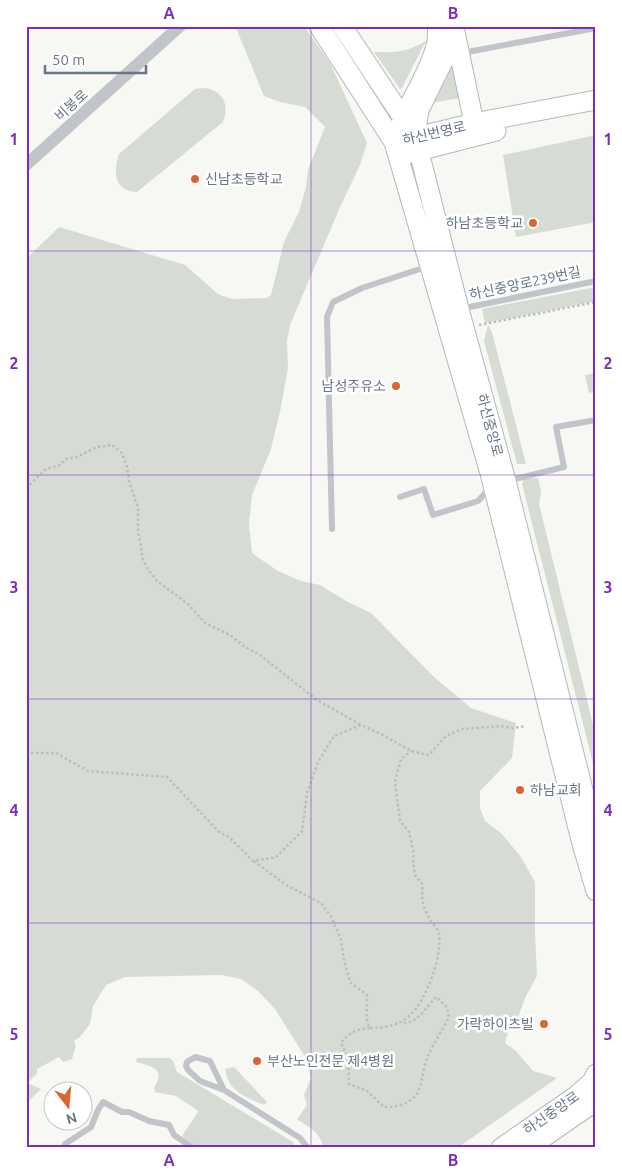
<svg xmlns="http://www.w3.org/2000/svg" width="622" height="1174" viewBox="0 0 622 1174" font-family="Ubuntu,'Noto Sans KR',sans-serif">
  <style>
    .green { fill: #d6dcd4 }
    .lines { fill: none; stroke-linecap: round; stroke-linejoin: round }
    .secondary-casing { stroke: #b3b8bd; stroke-width: 21 }
    .path { stroke: #bbbdc0; stroke-width: 2.5; stroke-dasharray: 2.5 2.5; stroke-linecap: butt }
    .lane { stroke: #c1c4c8; stroke-width: 6 }
    .street { stroke: #c1c4c8; stroke-width: 12 }
    .secondary { stroke: #fff; stroke-width: 19 }
    .grid { fill: none; stroke: #7b2cbf; stroke-width: 1; stroke-opacity: 0.55 }
    .poi-dot { fill: #db6531; stroke: #fff; stroke-width: 2 }
    .labels { text-anchor: middle; dominant-baseline: central; stroke-width: 5; stroke-linejoin: round; paint-order: stroke }
    .street-label { font-size: 14px; fill: #687584; stroke: #fff }
    .poi-label { font-size: 14px; fill: #687584; stroke: #fff; text-anchor: start }
    .neatline { fill: none; stroke: #7b2cbf; stroke-width: 2 }
    .grid-label { font-size: 16px; text-anchor: middle; font-weight: bold; fill: #7b2cbf }
  </style>
  <rect width="100%" height="100%" fill="#f7f7f4"/>
  <path class="green" d="M214,26H304L330,63L367,143L360,165L340,207L290,325L287,341L288,368L280,412L271,449L252,495L249,524L252,553L278,571L301,581L320,585L346,601L371,613L434,677L471,708L516,723L512,758L480,791V808L485,821L501,833L521,857L535,882V933L537,976L526,996L517,1020L508,1032L505,1043L516,1051L533,1071L557,1078L457,1148H323C322,1133 308,1127 297,1119L307,1105L304,1095L311,1078L307,1060L275,1009L258,991L241,979L221,975L125,977L106,985L93,1006L90,1024L80,1037L74,1041L76,1045L72,1059L63,1062L59,1057L37,1069V1074L27,1083L41,1089L29,1101L26,1100V259L59,227L185,265L218,294L232,299L267,298L271,295L284,242L299,212L306,187L308,170L325,127L305,107L280,102L264,96L236,28H213Z
    M426,41L402,88L400,89L374,52C397,53 406,52 426,41Z
    M452,57L461,98L430,103Z
    M206,88C225,93 229,105 223,122L137,192C114,191 113,172 119,154L195,89Z
    M596,135V222L516,237L503,155Z
    M596,287V301L485,323L482,309Z
    M488,325L492,332L526,464H517L484,341Z
    M596,373V391L589,393L585,375Z
    M538,478L541,491L539,504L596,737V775L522,484L523,479Z
    M137,1058H170L173,1061L177,1072L293,1142L294,1148H197L182,1136L198,1112L197,1110L176,1096L155,1092L154,1088C166,1069 152,1066 136,1062Z
    M234,1067L267,1102L264,1105C244,1096 229,1092 225,1069Z"/>
  <g class="lines">
    <g class="secondary-casing">
      <path id="secondary" d="M319,26L394,142L490,473L581,840L596,891
        M342,26L415,136L459,309L506,481L596,842
        M455,32L474,123
        M400,127C410,99 429,74 436,46C438,40 437,33 438,26
        M415,136L419,110L449,49L454,28
        M404,140L474,123L596,100
        M406,154L496,131
        M501,1148L576,1096L592,1082L596,1074
        M528,1148L596,1101"/>
    </g>
    <path class="path" d="M479,325L596,302
      M26,488L46,469L60,465L66,459L77,457L97,447L112,445L122,453L127,467L129,481L138,508V530L143,560L148,569L157,581L188,604L205,623L230,635L245,647L260,655L317,700L361,725
      M26,753H56L88,771L167,777L219,832L229,837L253,861L276,857L302,831L307,793L318,762L334,736L361,725L381,734L411,751L429,755L446,736L462,729L500,726L513,728L526,726
      M254,861L286,885L321,903L332,918L341,940L344,960L350,982L367,995C368,1006 364,1019 370,1028C384,1028 398,1026 409,1016C425,1004 445,951 438,931C437,928 433,924 431,921C423,909 421,900 423,885L415,875L413,863L414,854L409,832L400,821L395,782L401,759L411,751
      M370,1028C357,1029 348,1033 341,1043L348,1058L349,1084L367,1091L384,1107C394,1108 409,1104 416,1095C422,1087 423,1069 427,1058C433,1044 442,1031 449,1017L447,1007L436,997C426,1008 417,1024 401,1023"/>
    <path class="lane" d="M462,53L596,28
      M460,309L596,281
      M507,481L564,467L556,427L596,420
      M400,497L424,489L433,515L478,501L490,488
      M332,529L327,317L333,302L362,288L429,266
      M224,1090L210,1061L195,1057L187,1062L186,1066L188,1070L200,1081L224,1090L300,1138L308,1148
      M64,1148L65,1144L91,1127L98,1110L103,1102L122,1112H129L149,1121L169,1125L174,1135L193,1148"/>
    <path class="street" d="M26,165L180,26"/>
    <use href="#secondary" class="secondary"/>
  </g>
  <path class="grid" d="M311,26V1148M26,251H596M26,475H596M26,699H596M26,923H596"/>
  <g class="poi-dot">
    <circle cx="195" cy="179" r="5"/>
    <circle cx="533" cy="223" r="5"/>
    <circle cx="396" cy="386" r="5"/>
    <circle cx="520" cy="790" r="5"/>
    <circle cx="544" cy="1024" r="5"/>
    <circle cx="257" cy="1061" r="5"/>
  </g>
  <g class="labels">
    <g class="street-label">
      <text transform="translate(71 105) rotate(-42)">비봉로</text>
      <text transform="translate(434 133) rotate(-13)">하신번영로</text>
      <text transform="translate(525 283) rotate(-12)">하신중앙로239번길</text>
      <text transform="translate(490 425) rotate(75)">하신중앙로</text>
      <text transform="translate(551 1113) rotate(-35)">하신중앙로</text>
    </g>
    <g class="poi-label">
      <text x="205" y="179">신남초등학교</text>
      <text x="523" y="223" text-anchor="end">하남초등학교</text>
      <text x="386" y="386" text-anchor="end">남성주유소</text>
      <text x="530" y="790">하남교회</text>
      <text x="534" y="1024" text-anchor="end">가락하이츠빌</text>
      <text x="267" y="1061">부산노인전문 제4병원</text>
    </g>
  </g>
  <rect width="622" height="1174" fill="none" stroke="#ffffff" stroke-width="55"/>
  <g transform="translate(68 1106) rotate(164)"><circle r="24" fill="#ffffff" stroke="#c3c8ce"/>
  <path d="M0-4L9 19L0 12L-9 19Z" fill="#db6531"/>
  <text y="-8" font-size="14" font-weight="bold" text-anchor="middle" fill="#687584">N</text>
  </g>
  <path d="M45 65v8h101v-8" fill="none" stroke="#687584" stroke-width="2.5"/>
  <text x="52" y="65" font-size="15" fill="#687584" stroke="#ffffff" stroke-width="4" paint-order="stroke">50 m</text>
  <rect x="28" y="28" width="566" height="1118" class="neatline"/>
  <g class="grid-label">
    <text x="169" y="19">A</text>
    <text x="453" y="19">B</text>
    <text x="14" y="145">1</text>
    <text x="608" y="145">1</text>
    <text x="14" y="369">2</text>
    <text x="608" y="369">2</text>
    <text x="14" y="593">3</text>
    <text x="608" y="593">3</text>
    <text x="14" y="816">4</text>
    <text x="608" y="816">4</text>
    <text x="14" y="1040">5</text>
    <text x="608" y="1040">5</text>
    <text x="169" y="1166">A</text>
    <text x="453" y="1166">B</text>
  </g>
</svg>
